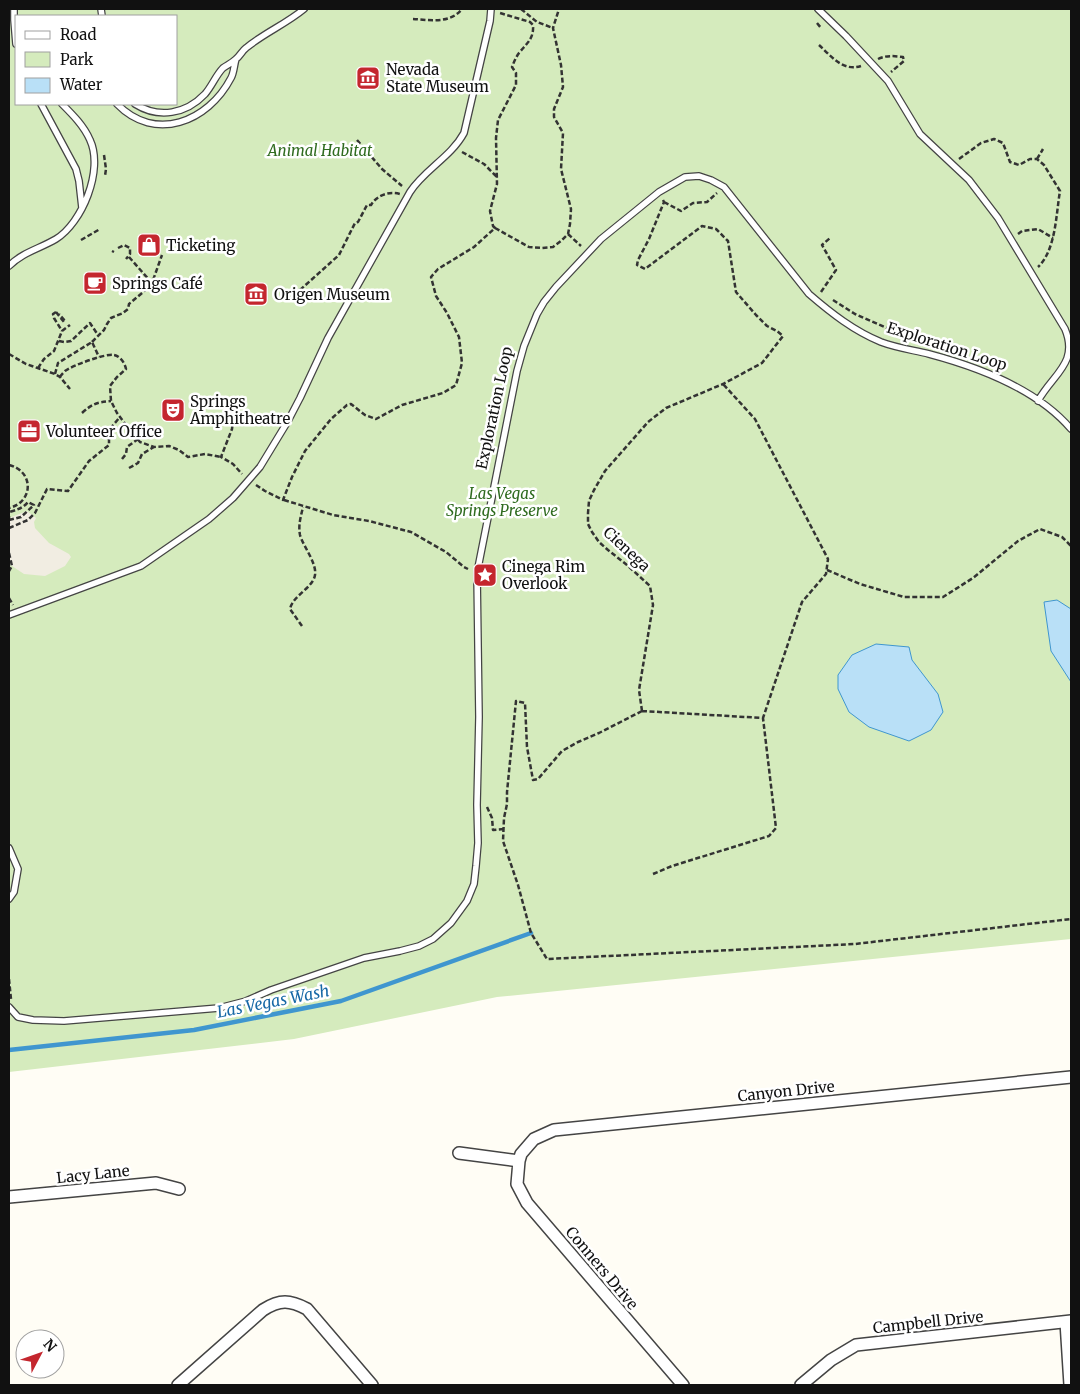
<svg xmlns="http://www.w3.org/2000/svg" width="1080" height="1394" viewBox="0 0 1080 1394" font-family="Merriweather,serif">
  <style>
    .green { fill: #d5ebbd; fill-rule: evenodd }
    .plaza { fill: #f1ede2 }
    .water { fill: #b9e0f7; stroke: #3f96cf }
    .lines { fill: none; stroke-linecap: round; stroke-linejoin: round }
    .stream { stroke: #3f96cf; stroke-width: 4.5 }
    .lane-casing { stroke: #444; stroke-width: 8 }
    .street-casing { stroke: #444; stroke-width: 14 }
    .path { stroke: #333; stroke-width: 2.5; stroke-dasharray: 5 2.5; stroke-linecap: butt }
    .lane { stroke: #fff; stroke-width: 5.5 }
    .street { stroke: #fff; stroke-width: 11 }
    .labels { text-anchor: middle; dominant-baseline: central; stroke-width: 5; stroke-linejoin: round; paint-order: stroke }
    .poi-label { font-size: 15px; fill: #111; stroke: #fff; text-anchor: start }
    .park-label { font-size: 15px; font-style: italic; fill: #2f6b1f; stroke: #fff }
    .street-label { font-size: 15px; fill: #111; stroke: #fff }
    .water-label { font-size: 16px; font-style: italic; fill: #1768a6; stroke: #fff }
  </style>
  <rect width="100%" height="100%" fill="#fffdf5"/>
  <path class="green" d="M9,9H1071V939L497,997L294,1039L9,1072ZM16,16H176V104H16Z"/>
  <path class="plaza" d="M27,511L36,518L34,522L35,528L49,543L69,554L71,557L65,566L45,576L24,574L9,564V518Z"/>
  <path class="water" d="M1057,600L1071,609V682L1051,651L1044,602Z
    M876,644L909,647L912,660L938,694L943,712L931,730L909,741L869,727L849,712L838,689V675L852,655Z"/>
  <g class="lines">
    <path class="stream" d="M9,1050L194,1030L341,1001L531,933"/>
    <g class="lane-casing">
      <path id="lane" d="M14,9V20L16,44
        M101,9L102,16
        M818,9L846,36L888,81L920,134L969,180L998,218L1065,329C1079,363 1053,374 1038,401
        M41,104L76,169L79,181L82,208
        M117,104C155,143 208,122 231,78C234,73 234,65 236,59
        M135,104C159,119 186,114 205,94C212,86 216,75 223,68C227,65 232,63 236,59C240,56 242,51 246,48C264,33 286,24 304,9
        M9,266C23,252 39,249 56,239C82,223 104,170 90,140C84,126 73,115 62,104
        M9,615L141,566L209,519L233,498L260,467L288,421L300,398L328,338L410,192C424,170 451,157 464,133L490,21L491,9
        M9,848L18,869L14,892L9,899
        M9,1007L18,1017L33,1020L64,1021L219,1008L246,1001L271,990L364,958L400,951L419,946L433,939L451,923L467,901L474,884L476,866L478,843L477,805L479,717L477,573L517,371L524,346L537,314L544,302L556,287L601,239L659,192L685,177L699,176L711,180L724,187L809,294C831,313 854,331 881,342C897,348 913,350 929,354C978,367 1037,389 1071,429"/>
    </g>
    <g class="street-casing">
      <path id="street" d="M459,1153L519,1161
        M9,1197L156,1183L179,1189
        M1066,1322L1070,1385
        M178,1385L263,1310C280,1299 290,1300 307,1309L372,1385
        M683,1385L527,1203L517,1184L519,1161L521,1154L534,1139L554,1130L1071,1077
        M801,1385L831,1360L856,1345L1071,1321"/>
    </g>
    <path class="path" d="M521,9L537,22L553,28
      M413,19C430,20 450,24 462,9
      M817,23L821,28
      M819,45C831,56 843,72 861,66
      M878,59C886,55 894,56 903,57L904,61L891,72
      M357,140L382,169L402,186
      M462,152L484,164L496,176
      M104,155L106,169L105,176
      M959,159L981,143L994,139L1003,143L1010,162L1019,165L1030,159H1037L1044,165L1060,191C1056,214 1056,250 1038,267
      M1037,159L1043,149
      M664,202L681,211L693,203L707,202L717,193
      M495,228L529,247L542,248L553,247L561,241L568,234L570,224L571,209L561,169L563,133L554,117V109L563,87L561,65L553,28L559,9
      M568,234L581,246
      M1018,234L1022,231L1038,229L1053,238
      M81,240L100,229
      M118,248L124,245L130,248V254L126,259
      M112,251L114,252
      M129,257L151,282
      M300,290L339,255L355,223L358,222L367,205H371C377,195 389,191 400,194
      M821,292L836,270L822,245L830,238
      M833,300L855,314L896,332L908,339
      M56,312L64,322L65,321L59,314
      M56,312L53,314L54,318L62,331
      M59,341L64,342L71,341L90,323L98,335
      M92,342L104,330L107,324L111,318L123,313L128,309L129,304L148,288L152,283L162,255
      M9,354L26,364L55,374L60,377L70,389
      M38,368L44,359L54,351L62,331L70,325
      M55,374L58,363L92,342L99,357
      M60,377C61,375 63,373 65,371C71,366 106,353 114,355C120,356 125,363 126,369L117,377L110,386L111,401L117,413L129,429L140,442L154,447L169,446L179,450L188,457L205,454L221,457
      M234,411L232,429L221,457L233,464L242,474
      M82,413C92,404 97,402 111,401
      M122,459L126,454L127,447L138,439
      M9,465C34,471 34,502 9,508
      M129,468L138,463L142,454L154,447
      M256,485L265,491L283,500L292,477L305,451L331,419L347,405L351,404L365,415L376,419L402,405L443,393L456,385L462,363L459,337L447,313L436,296L431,277L438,269L474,247L495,228L493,226L490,211L497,184L496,138L498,120L516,85V73L512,67C514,62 516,57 519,53C527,43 534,39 533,25L530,22L500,13
      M284,500L333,515L369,521L411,532L446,552L464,567L468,569
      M9,516V524
      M9,520L21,517L34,505L28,502C23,508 17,510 9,512
      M9,528L28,520L35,513L47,489L68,491L89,461L109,445V430L120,417
      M9,553L12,566L9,571
      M827,570L860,584L904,597H943L973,578L1018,541L1040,529L1062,537L1071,546
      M9,598L13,605
      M302,626L290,609C293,595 313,588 315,575C317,563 303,546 300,535C298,525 301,516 303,507
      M642,711L599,733L578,742L562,751L538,779L533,780L527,747L525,703L516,701L507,792V804L504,818L503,841L518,885L531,933L547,959L855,944L1071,919
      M642,711L639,690L653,605L650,586L627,565L608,550L599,542L592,532L588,524V513L589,501L594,490L605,471L648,422L666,408L723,384L762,363L783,336L777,331L767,326L756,315L736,292L728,241L716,229L702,226L645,269L637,265L638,260L649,239L664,202L663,200
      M642,711L763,718L802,602L826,574L828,559L755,419L723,384
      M487,807L492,818L493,830L504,829
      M653,874L672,866L769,836L776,828L763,718
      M9,979L11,999"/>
    <use href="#lane" class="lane"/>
    <use href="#street" class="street"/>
  </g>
  <defs>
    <g id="museum-square" transform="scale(1.25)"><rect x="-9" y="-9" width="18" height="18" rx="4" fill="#c4262e" stroke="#fff"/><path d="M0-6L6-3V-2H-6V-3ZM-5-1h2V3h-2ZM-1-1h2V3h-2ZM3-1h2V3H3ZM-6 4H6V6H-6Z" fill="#fff"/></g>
    <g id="shop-square" transform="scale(1.25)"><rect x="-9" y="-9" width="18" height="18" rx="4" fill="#c4262e" stroke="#fff"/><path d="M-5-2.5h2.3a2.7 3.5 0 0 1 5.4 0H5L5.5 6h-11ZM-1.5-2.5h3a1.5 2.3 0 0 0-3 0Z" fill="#fff"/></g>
    <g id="cafe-square" transform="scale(1.25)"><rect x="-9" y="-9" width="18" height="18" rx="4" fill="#c4262e" stroke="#fff"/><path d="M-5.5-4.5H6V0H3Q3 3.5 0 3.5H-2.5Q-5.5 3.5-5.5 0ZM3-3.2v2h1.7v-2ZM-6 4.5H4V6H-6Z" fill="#fff"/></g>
    <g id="theatre-square" transform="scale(1.25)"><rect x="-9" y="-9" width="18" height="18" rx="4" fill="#c4262e" stroke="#fff"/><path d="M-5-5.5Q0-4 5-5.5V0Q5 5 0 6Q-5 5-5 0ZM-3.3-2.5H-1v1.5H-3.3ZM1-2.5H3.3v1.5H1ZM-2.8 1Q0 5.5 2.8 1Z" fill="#fff"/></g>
    <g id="office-square" transform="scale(1.25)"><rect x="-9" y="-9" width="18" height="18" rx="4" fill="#c4262e" stroke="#fff"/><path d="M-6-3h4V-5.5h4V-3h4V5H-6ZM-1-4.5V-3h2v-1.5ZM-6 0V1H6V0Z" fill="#fff"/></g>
    <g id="sight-square" transform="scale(1.25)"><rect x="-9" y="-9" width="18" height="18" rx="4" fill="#c4262e" stroke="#fff"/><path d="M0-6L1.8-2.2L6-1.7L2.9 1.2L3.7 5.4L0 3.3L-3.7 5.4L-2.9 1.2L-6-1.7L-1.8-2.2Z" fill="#fff"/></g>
  </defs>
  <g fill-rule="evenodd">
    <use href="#museum-square" x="368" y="78"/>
    <use href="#shop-square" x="149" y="245"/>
    <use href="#cafe-square" x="95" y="283"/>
    <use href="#museum-square" x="256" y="294"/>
    <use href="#theatre-square" x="173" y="410"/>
    <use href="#office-square" x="29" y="431"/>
    <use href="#sight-square" x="485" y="575"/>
  </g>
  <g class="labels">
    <g class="poi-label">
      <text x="386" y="69">Nevada<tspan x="386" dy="17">State Museum</tspan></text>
      <text x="166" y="245">Ticketing</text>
      <text x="112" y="283">Springs Café</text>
      <text x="274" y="294">Origen Museum</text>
      <text x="190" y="401">Springs<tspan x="190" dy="17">Amphitheatre</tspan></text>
      <text x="46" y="431">Volunteer Office</text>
      <text x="502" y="566">Cinega Rim<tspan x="502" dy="17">Overlook</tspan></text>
    </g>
    <g class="park-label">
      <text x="320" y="150">Animal Habitat</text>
      <text x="502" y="493">Las Vegas<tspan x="502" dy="17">Springs Preserve</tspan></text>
    </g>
    <g class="street-label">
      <text transform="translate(947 346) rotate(18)">Exploration Loop</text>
      <text transform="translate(494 408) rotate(-78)">Exploration Loop</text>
      <text transform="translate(627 549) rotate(43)">Cienega</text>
      <text transform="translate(786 1091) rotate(-6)">Canyon Drive</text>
      <text transform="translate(93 1174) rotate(-6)">Lacy Lane</text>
      <text transform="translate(602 1268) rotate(50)">Conners Drive</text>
      <text transform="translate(928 1322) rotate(-6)">Campbell Drive</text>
    </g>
    <g class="water-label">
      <text transform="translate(273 1001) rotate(-11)">Las Vegas Wash</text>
    </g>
  </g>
  <rect width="1080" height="1394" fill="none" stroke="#111111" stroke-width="20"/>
  <rect x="15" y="15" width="162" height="90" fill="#ffffff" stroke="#a0a0a0"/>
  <rect x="25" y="31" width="25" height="8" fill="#ffffff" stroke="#a0a0a0"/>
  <text x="60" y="40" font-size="15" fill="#111111">Road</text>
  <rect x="25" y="52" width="25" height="15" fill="#d5ebbd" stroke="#a0a0a0"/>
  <text x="60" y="65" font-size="15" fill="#111111">Park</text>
  <rect x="25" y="78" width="25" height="15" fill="#b9e0f7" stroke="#a0a0a0"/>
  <text x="60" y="90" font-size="15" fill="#111111">Water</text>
  <g transform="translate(40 1354) rotate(49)"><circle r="24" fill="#ffffff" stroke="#a0a0a0"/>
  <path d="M0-4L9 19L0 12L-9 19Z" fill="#c4262e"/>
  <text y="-8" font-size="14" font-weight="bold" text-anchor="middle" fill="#111111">N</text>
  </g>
</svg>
